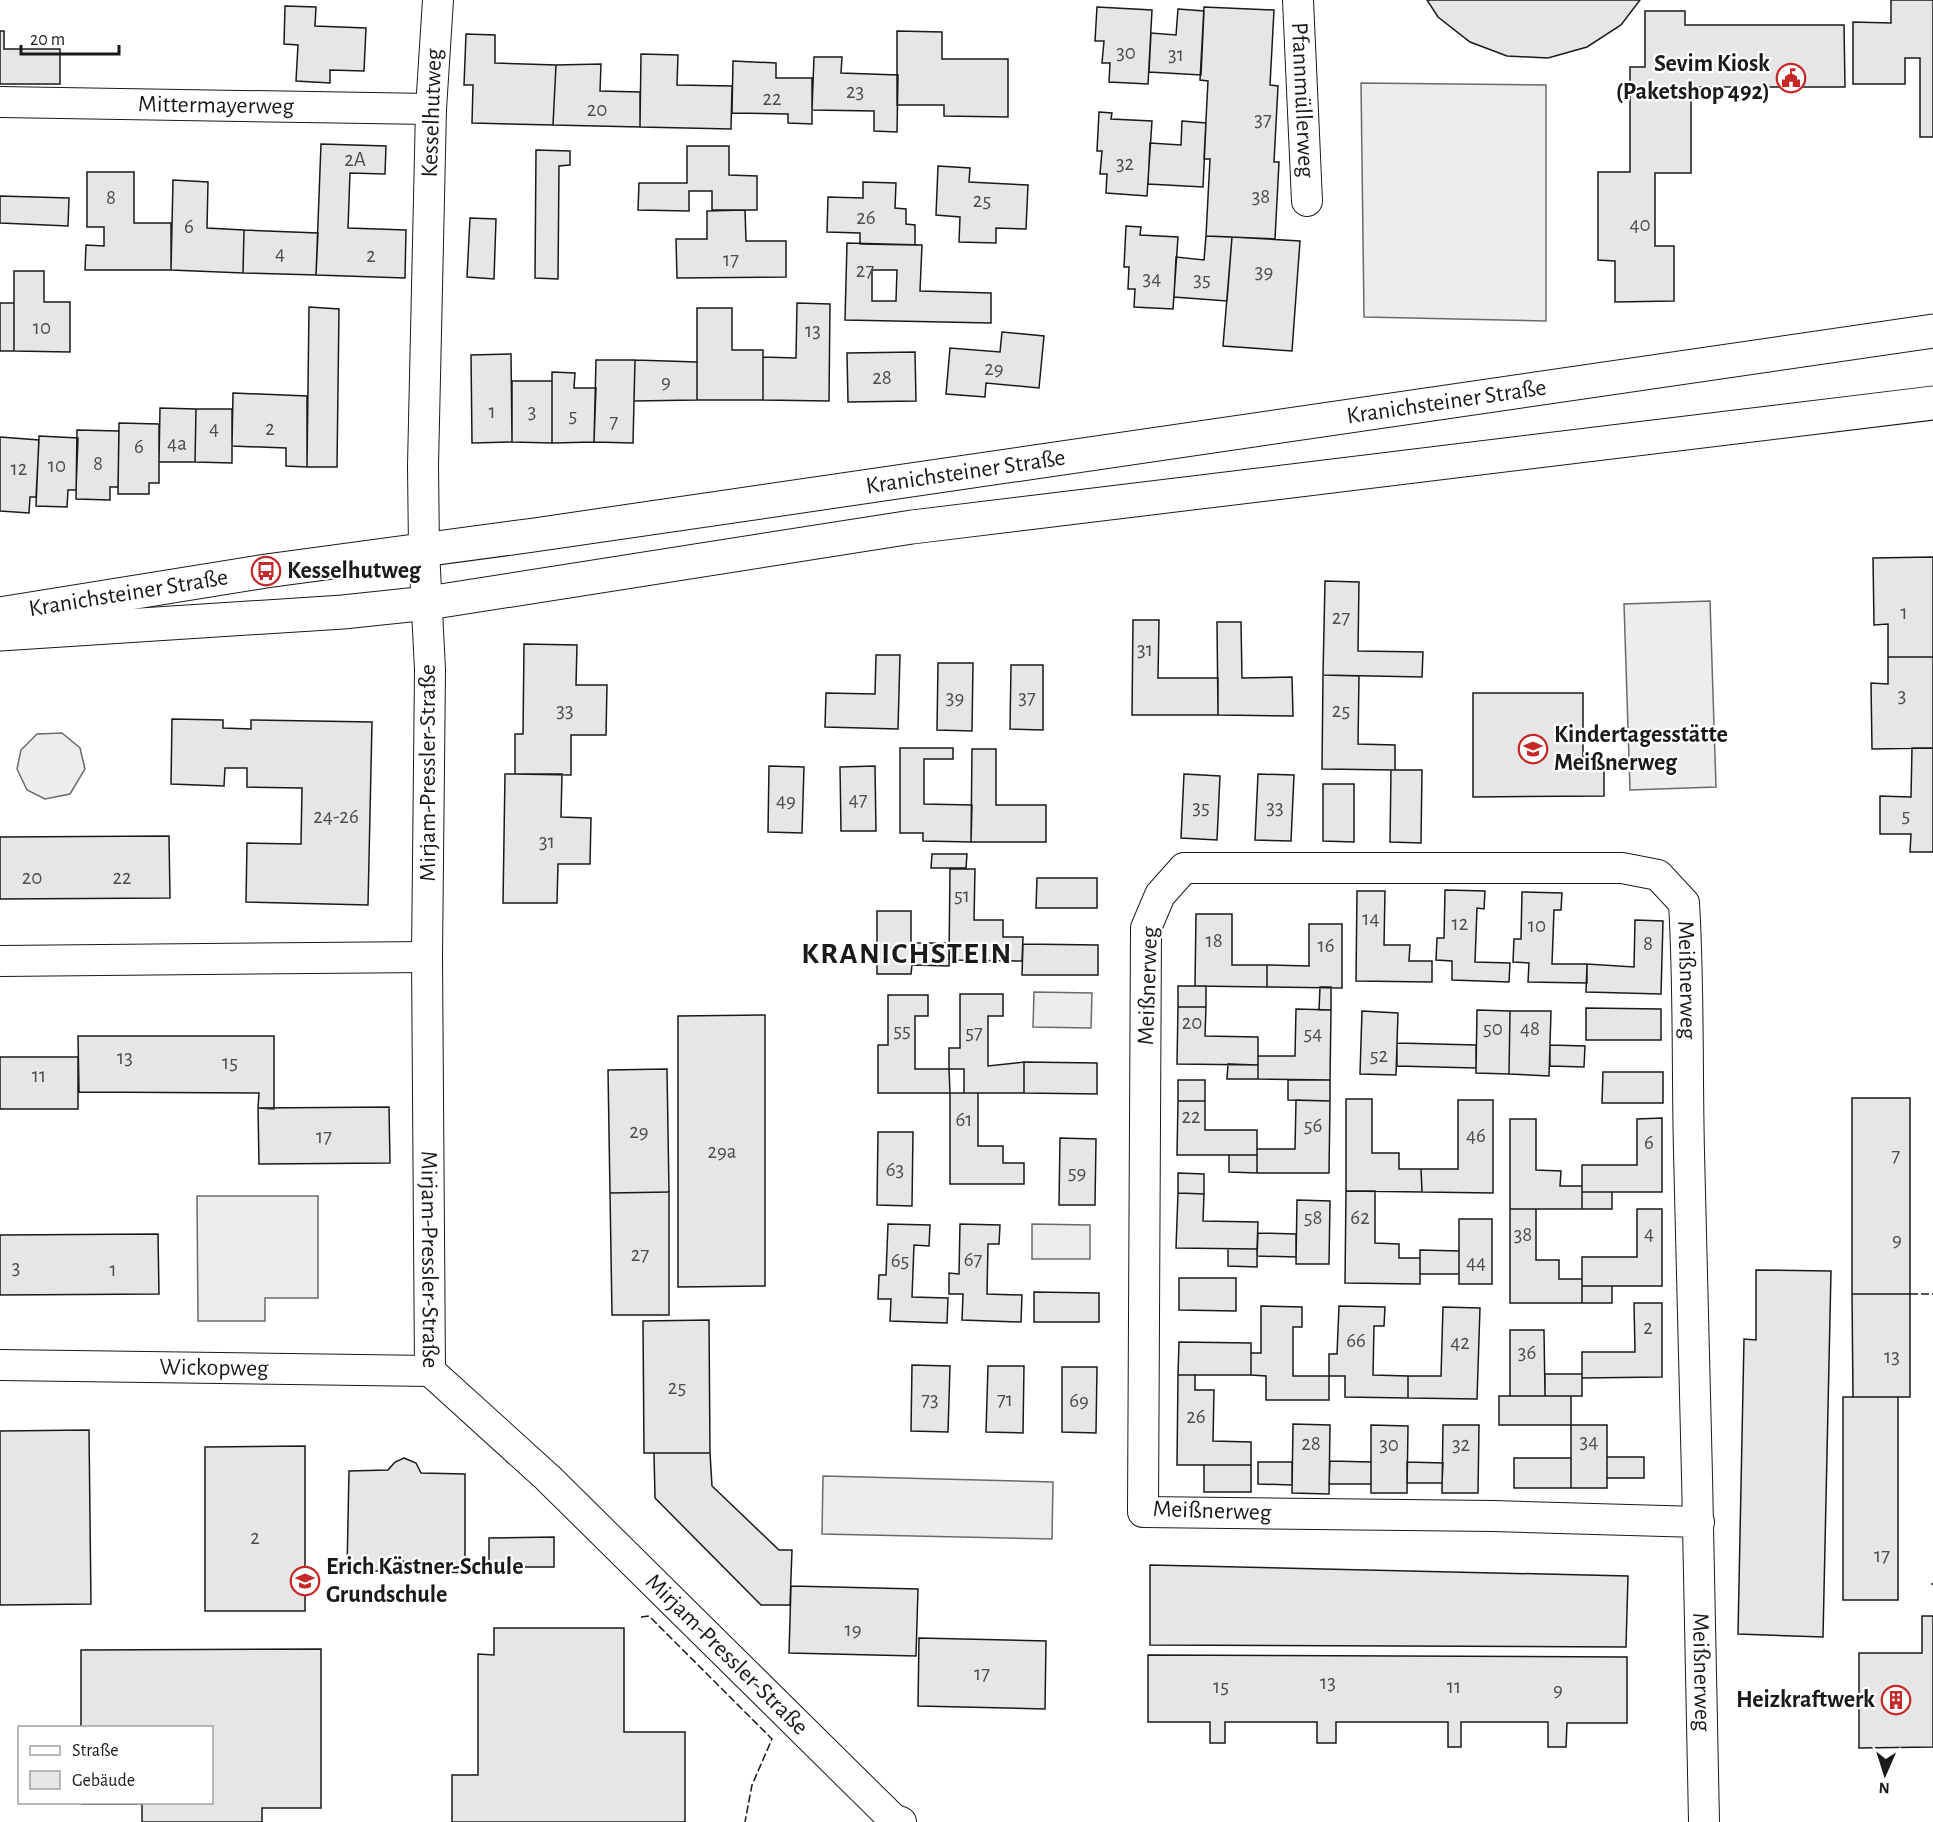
<svg xmlns="http://www.w3.org/2000/svg" width="1933" height="1822" viewBox="0 0 1933 1822" font-family="'Alegreya Sans',sans-serif">
  <style>
    .built { fill: #ededed; stroke: #6a6a6a; stroke-width: 1.5 }
    .building { fill: #e6e6e6; stroke: #1a1a1a; stroke-width: 1.5; fill-rule: evenodd }
    .lines { fill: none; stroke-linecap: round; stroke-linejoin: round }
    .minor-casing { stroke: #1a1a1a; stroke-width: 32 }
    .secondary-casing { stroke: #1a1a1a; stroke-width: 35 }
    .minor { stroke: #fff; stroke-width: 30 }
    .secondary { stroke: #fff; stroke-width: 33 }
    .fence { stroke: #1a1a1a; stroke-width: 1.5; stroke-dasharray: 8 3; stroke-linecap: butt }
    .labels { text-anchor: middle; dominant-baseline: central; stroke-width: 4.5; stroke-linejoin: round; paint-order: stroke }
    .number-label { font-size: 21px; fill: #4d4d4d }
    .poi-label { font-size: 24px; font-weight: bold; fill: #1a1a1a; stroke: #fff; text-anchor: start }
    .street-label { font-size: 24px; fill: #1a1a1a; stroke: #fff }
    .district-label { font-size: 30px; font-weight: bold; letter-spacing: 1.5px; fill: #1a1a1a; stroke: #fff }
  </style>
  <rect width="100%" height="100%" fill="#fff"/>
  <path class="built" d="M1361,83L1546,85V321L1364,317Z
    M1710,601L1716,787L1630,790L1624,604Z
    M62,733L80,748L85,769L70,794L45,799L27,790L17,769L21,750L37,734Z
    M1034,992L1092,993L1091,1028L1033,1027Z
    M197,1196H318V1298H265V1321H198Z
    M1032,1224L1090,1225V1259H1032Z
    M823,1476L1053,1482L1052,1539L822,1534Z"/>
  <path class="building" d="M1427,0H1640L1621,25L1587,47L1548,58L1507,56L1470,42L1438,17Z
    M1891,0H1933V137H1920V58H1905V84H1853V22L1891,23Z
    M285,6L316,7L315,26L366,28L364,71L330,70V83L296,81L298,45L284,44Z
    M1097,7L1152,10L1148,84L1109,82L1110,63H1102L1104,41H1095Z
    M1204,7L1274,10L1270,85L1278,86L1274,162H1279L1275,239L1206,236L1210,159H1204L1208,81L1200,80Z
    M1178,9L1204,11L1201,75L1149,72L1151,33L1176,35Z
    M1645,11H1685V25H1844L1845,87H1691V173H1655V246H1674V301L1615,302V261L1598,260V172H1630V67H1645Z
    M0,31H4V49H60V84H0Z
    M897,31L942,32V59H1008V117L944,116V105H897Z
    M466,34L495,35V63L556,65L553,125L472,123L473,85H464Z
    M641,54L678,55L677,85L732,86L731,129L640,127Z
    M814,57H842L841,73L898,75L897,132L874,131V111L812,110Z
    M733,61L776,63V78H812V124L788,123V114L732,113Z
    M601,64L600,91L640,92V127L553,125L556,65Z
    M1099,112L1112,113L1111,119L1152,121L1147,196L1106,193L1107,174H1100L1102,151H1097Z
    M1182,121L1206,123L1203,187L1148,184L1150,143L1181,145Z
    M321,144L386,146L385,174L350,173L348,228L406,230L405,278L316,275Z
    M687,146H729V175L757,176V210H712V191H689V211L638,210L639,183H687Z
    M536,150L570,151V165L559,166L558,279L535,278Z
    M938,166L970,168L969,182L1028,185L1026,229L996,228V243L959,242L960,217L936,215Z
    M87,172H134V223H171V270H85L86,245L104,246V227H87Z
    M173,180L208,182L207,228L244,230L243,273L171,270Z
    M863,182L896,183L895,208L906,209V224L915,225V245L860,244V233L827,232L828,197L863,198Z
    M0,196L69,198L68,226L0,223Z
    M745,210L746,241H786V277L677,278L676,239H707V211Z
    M470,218L496,219L494,279L467,277Z
    M1126,226L1141,227L1140,235L1178,237L1173,309L1134,307L1135,289H1128L1129,267H1124Z
    M244,230L318,233L316,275L243,273Z
    M1206,236L1232,237L1227,301L1174,297L1176,257L1204,260Z
    M1232,237L1300,241L1292,351L1223,346Z
    M847,243L922,245L920,291L991,293V323L845,320ZM872,270H897L896,301H872Z
    M14,271H44V302H70V352L14,351Z
    M0,303H14V351H0Z
    M797,303L830,304L829,401L763,400V357L796,358Z
    M309,307L339,309L337,467H307Z
    M697,308H732V350H763V400H697Z
    M1002,332L1044,336L1039,388L986,383L985,397L946,394L950,348L1000,352Z
    M915,352L916,401L848,402L847,353Z
    M511,354L512,442L472,443L471,355Z
    M596,360H635L633,443L594,442Z
    M635,360L697,362V400L634,401Z
    M552,372L575,373L574,388H596L594,442L552,443Z
    M512,381H552V443L512,442Z
    M233,393L307,396V467L286,466V448L232,446Z
    M160,408L196,409L195,462H159Z
    M196,409H232V463L195,462Z
    M119,423L159,424V483H149V494H118Z
    M77,430L119,431L118,487H110V500L76,499Z
    M39,436L78,438L76,490H68L67,507L36,506Z
    M0,437L39,440L36,497H30L29,513L0,511Z
    M1933,557V657H1888V624L1874,625L1873,558Z
    M1325,581L1359,582L1358,651L1423,652L1422,677L1323,675Z
    M1133,620H1159L1158,678H1218V715H1132Z
    M1217,622H1241L1242,678L1292,677L1293,716L1218,715Z
    M524,644L577,645L576,685H607L606,735H571V775L515,774V734H523Z
    M876,655H900L898,729L825,727L826,693L875,694Z
    M1888,657H1933V748L1872,749L1871,683L1888,684Z
    M938,663H973L972,731L937,730Z
    M1011,665H1043V730L1010,729Z
    M1323,675L1359,676L1358,744L1395,745V770L1322,769Z
    M1473,693H1583V767H1604V796L1473,797Z
    M172,719L223,720V728L251,729V720L372,722L368,905L246,902L247,843L301,844L302,788L247,787V768H225L224,786L171,784Z
    M900,748H953V759H924V804L972,805L971,842L923,841V833H900Z
    M1912,748H1933V852H1910L1911,834H1880V796L1911,797Z
    M972,749H996V805H1046V842H971Z
    M769,766L804,767L802,833L768,832Z
    M875,766L876,831H841L840,767Z
    M1391,770H1422L1421,843L1390,842Z
    M505,774H562L561,817L591,818L590,864H558L557,903H503Z
    M1184,774L1220,776L1217,840L1181,838Z
    M1258,774L1294,775L1291,841L1255,840Z
    M1323,784H1354V842L1323,841Z
    M169,836L170,898L0,899V837Z
    M932,854H967L966,868H931Z
    M950,869H975L974,920H1003V937H1023L1022,961L949,960Z
    M1037,878H1097V908H1036Z
    M1445,890L1485,891L1484,909L1477,908L1475,962L1510,963L1509,982L1452,980V961L1436,960L1437,938H1444Z
    M1357,891H1385L1384,945H1410L1409,961H1432V982L1356,981Z
    M1522,892L1562,893L1561,910H1554L1552,964H1587V983L1528,982L1529,963L1513,962L1514,939H1521Z
    M877,911H911V943H950L949,966L912,965L911,974H877Z
    M1196,914H1232V965H1267V987L1195,986Z
    M1635,920L1663,921L1661,994L1586,992L1587,964L1634,967Z
    M1309,924H1342V988L1267,987V965L1309,966Z
    M1023,944L1098,945V975H1022Z
    M1178,986H1206V1007H1178Z
    M1320,987H1331V1010H1319Z
    M960,994H1003V1016H988V1066L1024,1062V1093H964V1069H949V1048H960Z
    M888,995H928V1016H915V1069H949L950,1093H878V1045H888Z
    M1178,1007H1206L1205,1036L1258,1037V1065L1177,1064Z
    M1586,1008L1661,1009V1040H1586Z
    M1296,1009L1331,1010L1330,1080L1258,1079V1056H1295Z
    M1477,1010L1510,1011L1509,1074L1476,1073Z
    M1362,1011L1398,1013L1396,1075L1360,1074Z
    M1510,1011H1551L1549,1076L1509,1074Z
    M765,1015V1286L678,1287V1016Z
    M78,1036H274V1109L258,1108L259,1093L79,1092Z
    M1397,1043L1476,1045V1068L1397,1066Z
    M1550,1045L1585,1046L1584,1067L1550,1066Z
    M0,1057H78V1109H0Z
    M1024,1062L1097,1063V1094L1024,1093Z
    M1228,1064L1258,1065V1079H1227Z
    M667,1069L669,1192L610,1193L608,1070Z
    M1603,1072H1663V1103H1602Z
    M1178,1080H1205V1101H1178Z
    M1288,1080H1330V1101L1288,1100Z
    M950,1093H978V1146H1003V1163H1024V1184H950Z
    M1852,1098H1910V1294H1852Z
    M1346,1099H1372V1153H1399V1169H1421L1422,1192L1346,1191Z
    M1296,1100L1330,1101L1329,1173H1257V1149H1295Z
    M1458,1100H1493V1193L1422,1192L1421,1169H1458Z
    M1178,1101H1205V1130H1257V1155H1177Z
    M389,1107L390,1163L259,1164L258,1108Z
    M1662,1118V1192H1582V1165H1637V1119Z
    M1510,1119H1536V1170L1561,1171L1560,1186H1582V1209H1510Z
    M878,1132H913L912,1206L877,1205Z
    M1060,1138L1096,1139L1095,1205H1059Z
    M1229,1155H1257V1173L1229,1172Z
    M1178,1173L1204,1174V1194L1178,1193Z
    M1346,1191H1375V1243L1399,1244V1258H1420V1284L1345,1283Z
    M669,1192V1315H612L610,1193Z
    M1582,1192H1612V1209H1582Z
    M1178,1193L1204,1194L1203,1221L1258,1222L1257,1249L1176,1248Z
    M1297,1200L1330,1201L1329,1264H1296Z
    M1510,1209H1536V1260H1559V1279H1582V1303H1510Z
    M1637,1209H1662V1286H1582V1257H1637Z
    M1459,1219H1492V1284H1459Z
    M888,1224L930,1225L929,1246L914,1245L912,1297L948,1298L947,1323L890,1321L891,1299H878L879,1275H886Z
    M960,1224L1000,1225L999,1244H988L987,1294L1022,1295L1021,1322L962,1320L963,1294H949V1273L959,1274Z
    M1258,1233L1296,1234V1257L1257,1256Z
    M158,1234L159,1294L0,1295V1235Z
    M1228,1249H1257V1267L1228,1266Z
    M1420,1250L1459,1251V1274H1420Z
    M1756,1270L1831,1271L1823,1637L1738,1634L1744,1339L1756,1340Z
    M1179,1278H1236V1311L1179,1310Z
    M1582,1286H1612V1303H1582Z
    M1034,1292L1099,1293V1322H1034Z
    M1852,1294H1910V1397H1853Z
    M1634,1303H1662V1377L1582,1378V1352H1635Z
    M1261,1306L1302,1307V1327H1293V1376H1329V1400H1266V1376L1251,1375V1353H1261Z
    M1339,1306L1385,1307L1384,1326H1374L1373,1375L1408,1376V1398L1345,1397V1376H1329V1354H1337Z
    M1443,1307L1480,1308L1477,1399L1408,1398V1376H1441Z
    M709,1320L710,1453H644L643,1321Z
    M1510,1330H1544L1545,1396H1510Z
    M1179,1342L1251,1343V1375H1178Z
    M912,1365L950,1366L948,1432L911,1431Z
    M988,1366H1024L1023,1433L986,1432Z
    M1062,1367H1097L1096,1433L1062,1432Z
    M1545,1374H1582V1396H1545Z
    M1178,1375H1195V1390H1214L1213,1441L1251,1442V1465H1177Z
    M1499,1396H1571V1425H1499Z
    M1843,1397H1898V1600H1843Z
    M1293,1424L1330,1425L1329,1494L1292,1493Z
    M1371,1425L1408,1426L1407,1493H1371Z
    M1443,1425H1479L1478,1493H1442Z
    M1571,1425H1607V1488H1571Z
    M89,1430L91,1604L0,1605V1431Z
    M305,1446V1611H205V1447Z
    M654,1453H710L712,1486L779,1550H792L790,1605H761L655,1498Z
    M1607,1457H1644V1478H1607Z
    M404,1458L416,1463L421,1473L465,1474V1573L428,1571L427,1562L386,1561L385,1571H347L349,1471L388,1470L395,1462Z
    M1514,1458H1571V1488H1514Z
    M1330,1461L1371,1462V1484H1329Z
    M1258,1462H1292V1485L1258,1484Z
    M1407,1462L1443,1463L1442,1483H1407Z
    M1204,1465H1251V1492H1204Z
    M554,1537V1567H489V1538Z
    M1150,1565L1628,1576L1626,1647L1150,1645Z
    M791,1586L918,1589L916,1656L789,1653Z
    M1922,1616H1933V1747L1859,1748V1653H1922Z
    M494,1628H624V1732H685V1822H452V1775H478V1654L494,1655Z
    M919,1638L1046,1641L1045,1709L918,1706Z
    M321,1649V1808H262V1822H142V1804H82V1802H212V1728H81V1650Z
    M1148,1655L1627,1657V1723H1567L1566,1747H1548V1722H1461V1747H1448V1722H1336V1743H1317V1722H1225V1743H1210V1722H1148Z"/>
  <g class="lines">
    <g class="minor-casing">
      <g id="minor">
        <path id="s1" d="M438,0L431,109L423,466L424,550L430,670L427,957L430,1371L548,1478L893,1819L901,1822"/>
        <path id="s2" d="M1298,0L1307,201"/>
        <path id="s3" d="M0,102L431,109"/>
        <path d="M0,961L427,957"/>
        <path id="s4" d="M0,1365L430,1371"/>
        <path id="s5" d="M1699,1522L1493,1516L1143,1512L1146,928L1160,895L1184,868H1622L1658,875L1684,903C1689,986 1687,1069 1689,1152C1695,1375 1700,1599 1704,1822"/>
      </g>
    </g>
    <g class="secondary-casing">
      <g id="secondary">
        <path id="s6" d="M0,614L266,571L534,535L1933,331"/>
        <path d="M0,634L343,612L428,603L912,527L1933,403"/>
      </g>
    </g>
    <use href="#minor" class="minor"/>
    <use href="#secondary" class="secondary"/>
    <path class="fence" d="M1910,1294H1933
      M1931,1584H1933
      M641,1617L649,1616L772,1739L752,1785L745,1822"/>
  </g>
  <defs>
    <g id="civic-ring" transform="scale(1.5)"><circle r="9.5" fill="#fff" stroke="#c62828" stroke-width="1.5"/><path d="M-.6-6.5H3V-4.5H.6V-3L4-1V1h2V6H-6V1h2V-1L-.6-3ZM-1.2 2.5V6h2.4V2.5Z" fill="#c62828"/></g>
    <g id="bus-ring" transform="scale(1.5)"><circle r="9.5" fill="#fff" stroke="#c62828" stroke-width="1.5"/><path d="M-5-6H5V4H4V6H2V4H-2V6H-4V4H-5ZM-3.5-4V0h7V-4ZM-3.5 1.2v1.5H-2V1.2ZM2 1.2v1.5H3.5V1.2Z" fill="#c62828"/></g>
    <g id="school-ring" transform="scale(1.5)"><circle r="9.5" fill="#fff" stroke="#c62828" stroke-width="1.5"/><path d="M0-5L7-2L0 1L-7-2ZM-4 1L0 2.5L4 1V4Q0 6-4 4Z" fill="#c62828"/></g>
    <g id="building-ring" transform="scale(1.5)"><circle r="9.5" fill="#fff" stroke="#c62828" stroke-width="1.5"/><path d="M-4-6H4V6H1V3H-1V6H-4ZM-2.5-4.3h1.7v1.8h-1.7ZM.8-4.3h1.7v1.8H.8ZM-2.5-1h1.7V.8h-1.7ZM.8-1h1.7V.8H.8Z" fill="#c62828"/></g>
  </defs>
  <g fill-rule="evenodd">
    <use href="#civic-ring" x="1791" y="78"/>
    <use href="#bus-ring" x="266" y="571"/>
    <use href="#school-ring" x="1533" y="749"/>
    <use href="#school-ring" x="305" y="1581"/>
    <use href="#building-ring" x="1896" y="1700"/>
  </g>
  <g class="labels">
    <g class="number-label">
      <text x="1126" y="52">30</text>
      <text x="1176" y="54">31</text>
      <text x="855" y="91">23</text>
      <text x="772" y="98">22</text>
      <text x="597" y="109">20</text>
      <text x="1263" y="119">37</text>
      <text x="355" y="159">2A</text>
      <text x="1125" y="163">32</text>
      <text x="1261" y="196">38</text>
      <text x="111" y="197">8</text>
      <text x="982" y="200">25</text>
      <text x="866" y="217">26</text>
      <text x="1640" y="224">40</text>
      <text x="189" y="226">6</text>
      <text x="280" y="253">4</text>
      <text x="371" y="255">2</text>
      <text x="731" y="259">17</text>
      <text x="865" y="270">27</text>
      <text x="1264" y="271">39</text>
      <text x="1152" y="278">34</text>
      <text x="1202" y="279">35</text>
      <text x="42" y="327">10</text>
      <text x="813" y="330">13</text>
      <text x="994" y="368">29</text>
      <text x="882" y="377">28</text>
      <text x="666" y="381">9</text>
      <text x="492" y="411">1</text>
      <text x="532" y="411">3</text>
      <text x="573" y="415">5</text>
      <text x="614" y="421">7</text>
      <text x="214" y="428">4</text>
      <text x="270" y="428">2</text>
      <text x="177" y="443">4a</text>
      <text x="139" y="446">6</text>
      <text x="98" y="463">8</text>
      <text x="57" y="465">10</text>
      <text x="19" y="468">12</text>
      <text x="1904" y="612">1</text>
      <text x="1341" y="617">27</text>
      <text x="1145" y="649">31</text>
      <text x="1902" y="695">3</text>
      <text x="955" y="697">39</text>
      <text x="1027" y="697">37</text>
      <text x="565" y="710">33</text>
      <text x="1341" y="710">25</text>
      <text x="858" y="799">47</text>
      <text x="786" y="800">49</text>
      <text x="1201" y="807">35</text>
      <text x="1275" y="807">33</text>
      <text x="1906" y="815">5</text>
      <text x="336" y="816">24-26</text>
      <text x="547" y="841">31</text>
      <text x="32" y="877">20</text>
      <text x="122" y="877">22</text>
      <text x="962" y="895">51</text>
      <text x="1371" y="918">14</text>
      <text x="1460" y="923">12</text>
      <text x="1537" y="925">10</text>
      <text x="1214" y="940">18</text>
      <text x="1648" y="943">8</text>
      <text x="1326" y="945">16</text>
      <text x="1192" y="1022">20</text>
      <text x="1493" y="1028">50</text>
      <text x="1530" y="1028">48</text>
      <text x="902" y="1030">55</text>
      <text x="974" y="1032">57</text>
      <text x="1313" y="1033">54</text>
      <text x="1379" y="1055">52</text>
      <text x="125" y="1057">13</text>
      <text x="230" y="1062">15</text>
      <text x="39" y="1075">11</text>
      <text x="1191" y="1116">22</text>
      <text x="964" y="1119">61</text>
      <text x="1313" y="1125">56</text>
      <text x="639" y="1131">29</text>
      <text x="1476" y="1135">46</text>
      <text x="324" y="1136">17</text>
      <text x="1649" y="1142">6</text>
      <text x="722" y="1151">29a</text>
      <text x="1896" y="1155">7</text>
      <text x="895" y="1169">63</text>
      <text x="1077" y="1172">59</text>
      <text x="1313" y="1217">58</text>
      <text x="1360" y="1217">62</text>
      <text x="1649" y="1233">4</text>
      <text x="1523" y="1234">38</text>
      <text x="1897" y="1239">9</text>
      <text x="640" y="1254">27</text>
      <text x="973" y="1259">67</text>
      <text x="900" y="1260">65</text>
      <text x="1476" y="1262">44</text>
      <text x="16" y="1267">3</text>
      <text x="113" y="1269">1</text>
      <text x="1648" y="1327">2</text>
      <text x="1356" y="1340">66</text>
      <text x="1460" y="1342">42</text>
      <text x="1527" y="1352">36</text>
      <text x="1892" y="1356">13</text>
      <text x="677" y="1387">25</text>
      <text x="930" y="1399">73</text>
      <text x="1005" y="1399">71</text>
      <text x="1079" y="1400">69</text>
      <text x="1196" y="1416">26</text>
      <text x="1589" y="1441">34</text>
      <text x="1311" y="1443">28</text>
      <text x="1389" y="1444">30</text>
      <text x="1461" y="1444">32</text>
      <text x="255" y="1537">2</text>
      <text x="1882" y="1555">17</text>
      <text x="853" y="1629">19</text>
      <text x="982" y="1673">17</text>
      <text x="1328" y="1682">13</text>
      <text x="1221" y="1686">15</text>
      <text x="1454" y="1686">11</text>
      <text x="1558" y="1689">9</text>
    </g>
    <g class="poi-label">
      <text x="1770" y="64" text-anchor="end">Sevim Kiosk<tspan x="1770" dy="28">(Paketshop 492)</tspan></text>
      <text x="287" y="571">Kesselhutweg</text>
      <text x="1554" y="735">Kindertagesstätte<tspan x="1554" dy="28">Meißnerweg</tspan></text>
      <text x="326" y="1567">Erich Kästner-Schule<tspan x="326" dy="28">Grundschule</tspan></text>
      <text x="1875" y="1700" text-anchor="end">Heizkraftwerk</text>
    </g>
    <g class="street-label">
      <text stroke="none"><textPath href="#s2" startOffset="100">Pfannmüllerweg</textPath></text>
      <text stroke="none"><textPath href="#s3" startOffset="216">Mittermayerweg</textPath></text>
      <text transform="translate(432 113) rotate(-88)">Kesselhutweg</text>
      <text stroke="none"><textPath href="#s6" startOffset="1462">Kranichsteiner Straße</textPath></text>
      <text stroke="none"><textPath href="#s6" startOffset="976">Kranichsteiner Straße</textPath></text>
      <text stroke="none"><textPath href="#s6" startOffset="130">Kranichsteiner Straße</textPath></text>
      <text transform="translate(428 773) rotate(-90)">Mirjam-Pressler-Straße</text>
      <text stroke="none"><textPath href="#s5" startOffset="1802">Meißnerweg</textPath></text>
      <text transform="translate(1148 986) rotate(-88)">Meißnerweg</text>
      <text stroke="none"><textPath href="#s1" startOffset="1260">Mirjam-Pressler-Straße</textPath></text>
      <text stroke="none"><textPath href="#s4" startOffset="214">Wickopweg</textPath></text>
      <text transform="translate(1212 1511) rotate(2)">Meißnerweg</text>
      <text stroke="none"><textPath href="#s1" startOffset="1782">Mirjam-Pressler-Straße</textPath></text>
      <text stroke="none"><textPath href="#s5" startOffset="2494">Meißnerweg</textPath></text>
    </g>
    <g class="district-label">
      <text x="907" y="954">KRANICHSTEIN</text>
    </g>
  </g>
  <rect x="18" y="1726" width="195" height="78" fill="#ffffff" stroke="#a3a3a3" stroke-width="1.5"/>
  <rect x="30" y="1746" width="30" height="9" fill="#ffffff" stroke="#a3a3a3" stroke-width="1.5"/>
  <text x="72" y="1756" font-size="18" fill="#1a1a1a">Straße</text>
  <rect x="30" y="1771" width="30" height="18" fill="#e6e6e6" stroke="#a3a3a3" stroke-width="1.5"/>
  <text x="72" y="1786" font-size="18" fill="#1a1a1a">Gebäude</text>
  <g transform="translate(1885 1774) rotate(183)" stroke="#ffffff" stroke-width="4.5" paint-order="stroke">
  <path d="M0-4.5L10 22L0 15L-10 22Z" fill="#1a1a1a"/>
  <text y="-9" font-size="16" font-weight="bold" text-anchor="middle" fill="#1a1a1a">N</text>
  </g>
  <path d="M21 45v9h98v-9" fill="none" stroke="#1a1a1a" stroke-width="3"/>
  <text x="30" y="45" font-size="18" fill="#1a1a1a" stroke="#ffffff" stroke-width="4.5" paint-order="stroke">20 m</text>
</svg>
